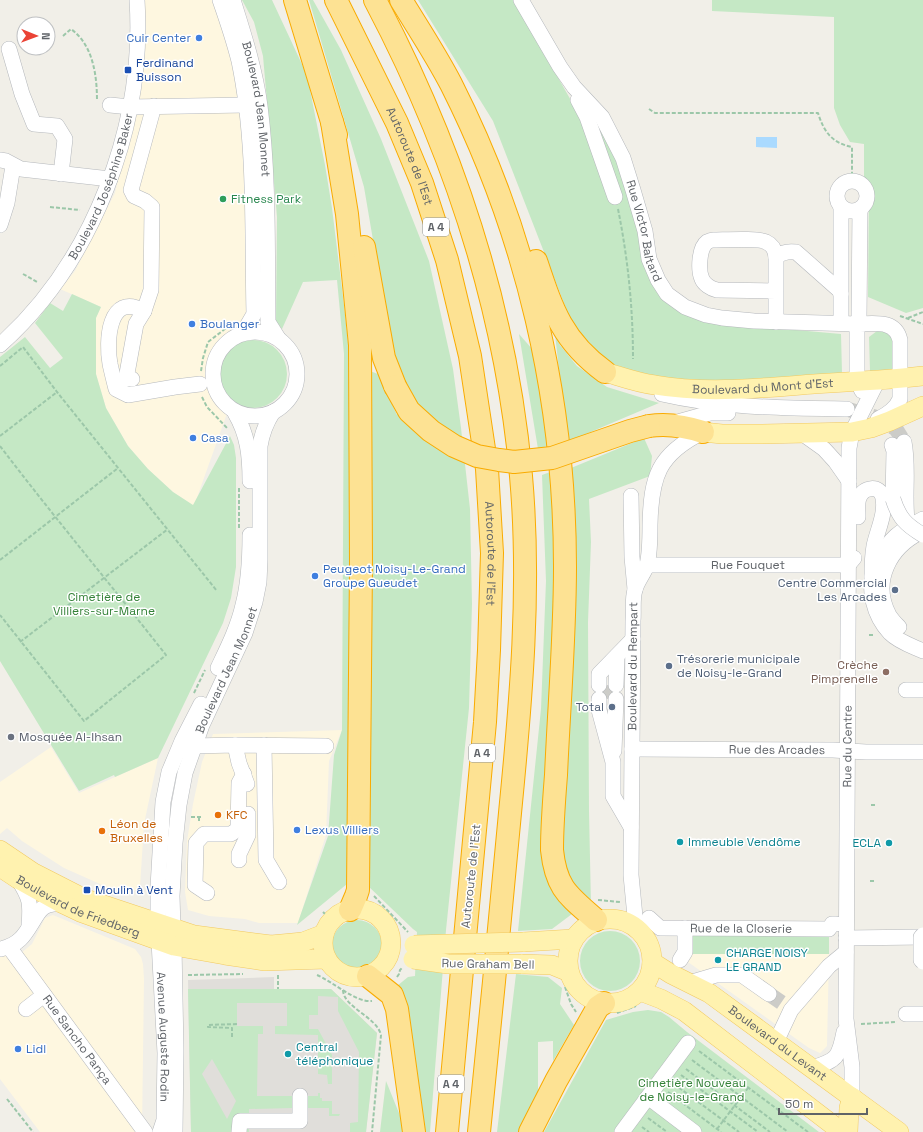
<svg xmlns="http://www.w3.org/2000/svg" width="923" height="1132" viewBox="0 0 923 1132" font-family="'Space Grotesk',sans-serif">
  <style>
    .commercial { fill: #fef7e0 }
    .industrial { fill: #e0deda }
    .green { fill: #c5e8c5; fill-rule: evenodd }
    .water { fill: #aadaff }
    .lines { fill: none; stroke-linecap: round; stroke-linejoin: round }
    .minor-tunnel { stroke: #ccccc8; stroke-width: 15; stroke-dasharray: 15 8; stroke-linecap: butt }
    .minor-casing { stroke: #b5b8bc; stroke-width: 16 }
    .major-casing { stroke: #f2c960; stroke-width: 20 }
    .highway-casing { stroke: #f9ab00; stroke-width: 24 }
    .path { stroke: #9cc7a9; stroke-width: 2; stroke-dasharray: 4 2; stroke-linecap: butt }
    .minor { stroke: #fff; stroke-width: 15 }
    .major { stroke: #fff2af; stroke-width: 19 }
    .highway { stroke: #fde293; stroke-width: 22 }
    .minor-bridge-casing { stroke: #b5b8bc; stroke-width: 16; stroke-linecap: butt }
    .major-bridge-casing { stroke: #f2c960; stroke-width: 20; stroke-linecap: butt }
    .highway-bridge-casing { stroke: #f9ab00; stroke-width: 24; stroke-linecap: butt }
    .minor-bridge { stroke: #fff; stroke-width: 15 }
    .major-bridge { stroke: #fff2af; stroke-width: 19 }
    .highway-bridge { stroke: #fde293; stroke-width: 22 }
    .shop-dot { fill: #3f7fe0; stroke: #fff; stroke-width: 1.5 }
    .transit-dot { fill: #1a4fb4; stroke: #fff; stroke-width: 1.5 }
    .leisure-dot { fill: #2e9e5b; stroke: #fff; stroke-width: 1.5 }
    .service-dot { fill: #5c6f8a; stroke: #fff; stroke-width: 1.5 }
    .education-dot { fill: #8d6e63; stroke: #fff; stroke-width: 1.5 }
    .worship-dot { fill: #6b7280; stroke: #fff; stroke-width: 1.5 }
    .food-dot { fill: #e8710a; stroke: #fff; stroke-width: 1.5 }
    .culture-dot { fill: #0f9aa8; stroke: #fff; stroke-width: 1.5 }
    .labels { text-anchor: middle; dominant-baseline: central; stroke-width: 3; stroke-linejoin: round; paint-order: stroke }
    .shield { fill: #fff; stroke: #8f9295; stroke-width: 1 }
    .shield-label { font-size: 11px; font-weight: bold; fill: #5f6368 }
    .shop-label { font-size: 12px; fill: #366cbe; stroke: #fff; text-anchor: start }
    .transit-label { font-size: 12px; fill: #164399; stroke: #fff; text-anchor: start }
    .street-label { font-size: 12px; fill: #5f6368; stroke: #fff }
    .leisure-label { font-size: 12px; fill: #27864d; stroke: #fff; text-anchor: start }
    .service-label { font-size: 12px; fill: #4e5e75; stroke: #fff; text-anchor: end }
    .park-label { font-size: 12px; fill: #348238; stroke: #fff }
    .education-label { font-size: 12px; fill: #785e54; stroke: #fff; text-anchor: end }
    .worship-label { font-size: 12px; fill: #5b616d; stroke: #fff; text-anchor: start }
    .food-label { font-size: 12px; fill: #c56008; stroke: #fff; text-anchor: start }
    .culture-label { font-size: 12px; fill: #0d838f; stroke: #fff; text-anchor: start }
  </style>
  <rect width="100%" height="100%" fill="#f1efe8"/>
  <path class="commercial" d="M140,0H217L234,60L247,149V301L240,377L194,506L173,492L148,469L128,446L106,408L96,374V317L101,307L60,289L75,271L115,193L142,77Z
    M342,730L329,761L326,835L298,923H259L245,919L209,916L188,910L185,892L187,841L193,804L202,762L213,734Z
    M51,747L79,793L158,758L144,824L140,887L127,896L64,868L22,841L7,828L0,834V782Z
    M53,915L135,949L141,957L143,964L144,979L142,1132H40L0,1079V956L21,953L32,944L45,918Z
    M691,954H829L827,1046L820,1053L809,1048L688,962Z"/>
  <path class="industrial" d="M274,977V989H331L377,1033L366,1132H191L188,980Z"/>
  <path class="green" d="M242,0H272L307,75L325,165L332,208L344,305L354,399L347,884L297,925L328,836L334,755L342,730L344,354L337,280L303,282L282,329L276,321L277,217L263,56L254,22Z
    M309,0H313L341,50L381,139L429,261L453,369L461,428L470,509L472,604L469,708L446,930L430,1132H420L397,986L408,977L415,976L417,932L413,929L367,885L365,769L372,566L370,371L378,374L397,415L405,384L392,352L364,187Z
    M418,0H514L573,104L597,120L616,156L656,288L718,323L841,334L842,373L755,383L642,377L621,371L600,358L572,324L493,121Z
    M712,0H923V308L906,313L868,297L869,184L864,179V144L850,142L840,125L834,108V17L712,11Z
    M72,294L101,307L96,318V374L106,408L128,446L148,469L173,492L193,505L230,436L234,445L236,458V567L231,598L223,623L158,758L115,777L114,775L79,791L0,661V357L25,337L50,368L63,358L35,323L50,303L63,311Z
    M877,331H885L893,337L894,372L870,371L869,337Z
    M519,334L533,350L550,445L538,449Z
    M555,334L560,345L577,366L607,387L659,403L567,442Z
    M219 374a34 34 0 1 1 68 0a34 34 0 1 1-68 0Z
    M644,438L652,456L650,476L589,499L591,542L588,622L589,811L591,906L569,885L561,854L574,500L571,468Z
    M553,471L558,562L542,858L551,886L572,914L552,929L518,931L541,709L546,581L542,475Z
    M332 945a25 25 0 1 1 50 0a25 25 0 1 1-50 0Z
    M580 961a30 30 0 1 1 60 0a30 30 0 1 1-60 0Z
    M687,932L829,933V954H691Z
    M516,974L548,977L562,988L560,1004L574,1025L553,1061V1041L538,1042V1097L522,1132H497Z
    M188,989H331L377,1033L366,1132H350V1123L358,1122L359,1052L338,1011V997L318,996V1015H309V1029H318L332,1055V1084H328L327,1075L318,1074V1035L275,1034V1026H287V1003H237V1026H263V1034H258L257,1096H293V1108L249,1109V1132H191ZM212,1059L236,1101L227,1119L202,1074Z
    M648,1010L661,1012L669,1017L687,1032L819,1132H544L606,1020L633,1012Z
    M386,1081L403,1123L404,1132H380Z
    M318,1093H320V1098H322V1101H332V1114H340L339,1116H329V1108H307V1096H318Z"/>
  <path class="water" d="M756,137H777V148L756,147Z"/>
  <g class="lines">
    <path class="minor-tunnel" d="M850,410L878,418L896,429L904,442
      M608,699V685
      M769,994L782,1003"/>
    <g class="minor-casing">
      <g id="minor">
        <path d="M220,0C227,20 234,41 239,61C256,142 252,231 254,314L243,333"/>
        <path id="s1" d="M233,0C244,35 255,69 260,106C269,177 267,250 268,322L278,338"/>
        <path id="s2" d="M521,0L560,67L574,87L602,117L623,158L633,190L645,231L649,259L658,280L667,294L685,307L706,315L722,318L754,321L857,324L859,319L860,209"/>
        <path d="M9,49L22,94L34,124L57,126L65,139L61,174"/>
        <path d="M578,100L587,117L615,197"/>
        <path d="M110,105L130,107L246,105"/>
        <path d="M0,160L6,161L21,169L110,179"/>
        <circle cx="852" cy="196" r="15"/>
        <path d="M0,225L7,203L13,166"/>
        <path d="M776,257C782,252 789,251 796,252L839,290L841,294V323"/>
        <path d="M776,291L717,290C711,289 704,284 702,279C698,270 699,248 707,242C709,241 711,240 713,240C724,240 759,238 766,242C773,245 775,250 776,257V322"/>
        <path d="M841,294V207"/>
        <path d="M144,311C108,291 106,342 110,364C112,373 114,381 116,389L128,395L175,387L200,384"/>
        <circle cx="255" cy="374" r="42"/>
        <path id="s3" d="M0,345C94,261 145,125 137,0"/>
        <path d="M132,379H126L136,324L144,311L151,290L152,207L145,201L134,196L131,190L154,106"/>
        <path d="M862,391L857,381V324C874,324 895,319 900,340V399C895,410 887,414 878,419"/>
        <path d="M662,394C722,408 785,408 847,409"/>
        <path d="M235,413C248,435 250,456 250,481"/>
        <path d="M674,423L710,413H728"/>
        <path d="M803,434L824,449L835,461L849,481"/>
        <path d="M904,442C909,467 904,494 907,520"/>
        <path d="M892,445L894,451L893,499"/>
        <path d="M631,496L632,557L635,589"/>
        <path d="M858,517C858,511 857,503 859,498C863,487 880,484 883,498C886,514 877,531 874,546C872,557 872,566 872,577"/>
        <path d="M876,562C891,537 898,532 923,519"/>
        <path id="s4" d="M647,565H848L854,558"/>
        <path d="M874,567C868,590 873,615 890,633C899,642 912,646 923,651"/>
        <path d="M899,627C896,624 892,620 889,615C871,581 890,546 923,531"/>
        <path d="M218,668C228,647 238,627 243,605C249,582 250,559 250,535"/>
        <path d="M599,685V674L633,639"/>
        <path d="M616,685L617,656"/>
        <path d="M906,690H923"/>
        <path d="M599,699V710L613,762V796L631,827"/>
        <path d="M235,745L239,763L247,784"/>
        <path d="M264,745L266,860L279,882"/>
        <path d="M194,746L235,745L326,746"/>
        <path id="s5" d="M632,749L833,750L866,752H923"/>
        <path d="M614,751L616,699"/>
        <path d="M239,860V854L248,835V814"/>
        <path d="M18,879C30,898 31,903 29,925"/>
        <path d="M207,893L195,885L196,843L204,834H231L238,829L239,783L244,774"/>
        <path id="s6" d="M649,918L660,928L829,929L832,924H836"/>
        <path d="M158,924V887L163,802L169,772L182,741L201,704"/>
        <path id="s7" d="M636,927L631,875L633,621C634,611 632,599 635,590C637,581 644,574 647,565C650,553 650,538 650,525C651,477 658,454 703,432"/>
        <path id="s8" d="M173,928L172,896L175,843L179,805L185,773L202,725L245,633L255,602L259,582L260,560V446C262,433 266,423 273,412"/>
        <path d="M846,938L923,937"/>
        <path id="s9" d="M159,941L165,1053L164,1120L160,1132"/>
        <path d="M174,946L176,1050L175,1132"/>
        <path id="s10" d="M9,947L145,1132"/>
        <path d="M1,949C21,944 25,934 35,918C38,913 41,908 46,906C50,904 56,904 61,903"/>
        <path d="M680,960L685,952V928"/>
        <path d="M689,983L716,975H742L769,994"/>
        <path d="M26,1009L44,995"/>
        <path d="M906,1014H923"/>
        <path d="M776,1042L791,1010L829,966L846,952"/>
        <path d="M812,1068C837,1060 839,1058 844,1032"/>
        <path d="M648,1097L694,1132"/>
        <path id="s11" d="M852,1097V1067L846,1019L849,448L852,432L878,380"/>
        <path d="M239,1132L240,1121H300V1096"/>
        <path d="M622,1132L688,1043"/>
      </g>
    </g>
    <g class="major-casing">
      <g id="major">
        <path id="s12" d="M605,372C622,377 638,383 655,385C707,394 761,388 814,384C850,382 887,380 923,376"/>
        <path d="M703,432L722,434H759L852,432L871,428L890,421L923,406"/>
        <path d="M0,850L34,873L83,898L194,935L271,945L303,942L324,934"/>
        <path id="s13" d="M0,867L18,879L61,903L80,912L174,946L225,955L265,961L326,959"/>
        <circle cx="357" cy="943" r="34"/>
        <circle cx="610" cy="961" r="42"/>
        <path d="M523,942L573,939"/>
        <path id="s14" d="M652,962L671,974L709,993L899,1132"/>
        <path d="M521,964L552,965L569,972"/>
        <path d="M640,991L661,999L684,1011L842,1132"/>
        <path d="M848,1132L849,1108L852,1097"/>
      </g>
    </g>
    <g class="highway-casing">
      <g id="highway">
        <path d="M295,0L336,135"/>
        <path id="s15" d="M336,0L397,123L422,183L447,260L470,356L487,469L492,553L489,650L485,722L447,1132"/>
        <path d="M375,0C453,148 506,309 521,476C531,588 521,701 510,813C500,919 490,1026 479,1132"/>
        <path d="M401,0C418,28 436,55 451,84C527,234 565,399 565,567C565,636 559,706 556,775C554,800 552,825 552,850C556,889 569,896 596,920"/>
        <path d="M332,122L347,214L360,345L361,565L358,890L356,896L350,910"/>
        <path d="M364,247L384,358L395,386"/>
        <path d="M536,261C552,309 562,341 605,372"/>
        <path d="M649,426C668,423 685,426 703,432"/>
        <path d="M368,976L392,995L397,1009L414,1132"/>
        <path d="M530,1132L556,1081L598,1007L604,1003"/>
      </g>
    </g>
    <path class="path" d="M63,36L71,29C93,45 97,75 97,101
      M649,109L655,113H818C824,132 832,143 852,147V174
      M50,207L80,210
      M618,209C628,259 633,308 633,359
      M23,274L37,282
      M900,316L923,324
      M908,318L923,312
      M0,366L23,347L57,392L217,591
      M201,371L203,358L208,342L234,322
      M202,397L207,407L228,429
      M0,436L57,392
      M0,446C54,517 111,585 166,655L84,721L0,615
      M239,528V488
      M0,560L118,468
      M869,635H875
      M20,642L168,529
      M194,693L205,670
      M871,805H877
      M191,817H201
      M199,817V822
      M870,881H876
      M374,896L408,932
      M598,900L620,902
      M323,912L331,920
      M188,975L243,974
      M278,975V989
      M317,975C332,981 356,1003 372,1001
      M397,977L399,974L400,970L402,968
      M565,987L571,1004L576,1012
      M343,990C343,1007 377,1017 381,1035L372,1132
      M617,1013L636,1006
      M861,1024L897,1022
      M232,1037V1028L208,1027V1025L237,1024
      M699,1051L808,1132
      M692,1060L788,1132
      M686,1069L770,1132
      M681,1075L758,1132
      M674,1084L739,1132
      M668,1092L721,1132
      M7,1099L33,1132
      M648,1118L667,1132
      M642,1127L649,1132
      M717,1129L748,1088"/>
    <use href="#minor" class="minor"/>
    <use href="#major" class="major"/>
    <use href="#highway" class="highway"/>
    <g class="minor-bridge-casing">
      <path id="minor-bridge" d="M893,499C899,518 906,525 923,535
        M923,935L921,937V960L923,962"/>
    </g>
    <g class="major-bridge-casing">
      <path id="major-bridge" d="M414,945L523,942
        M413,959L448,964H521"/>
    </g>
    <g class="highway-bridge-casing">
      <path id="highway-bridge" d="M395,386L409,411L431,431L454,446L477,456L499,460L514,462L552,458L630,431L649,426"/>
    </g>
    <use href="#minor-bridge" class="minor-bridge"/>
    <use href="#major-bridge" class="major-bridge"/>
    <use href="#highway-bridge" class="highway-bridge"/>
  </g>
  <g class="shop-dot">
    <circle cx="199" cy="38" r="4"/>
    <circle cx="192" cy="324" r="4"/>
    <circle cx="193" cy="438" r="4"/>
    <circle cx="315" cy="576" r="4"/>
    <circle cx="297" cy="830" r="4"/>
    <circle cx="18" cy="1049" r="4"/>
  </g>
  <g class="transit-dot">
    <rect x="124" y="66" width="8" height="8" rx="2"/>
    <rect x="83" y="886" width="8" height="8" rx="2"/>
  </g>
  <circle class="leisure-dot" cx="223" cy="199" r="4"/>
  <g class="service-dot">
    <circle cx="895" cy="590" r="4"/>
    <circle cx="669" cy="666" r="4"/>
    <circle cx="612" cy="707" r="4"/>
  </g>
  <circle class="education-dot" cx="886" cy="672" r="4"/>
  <circle class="worship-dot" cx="11" cy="737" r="4"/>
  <g class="food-dot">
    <circle cx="218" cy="815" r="4"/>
    <circle cx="102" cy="831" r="4"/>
  </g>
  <g class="culture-dot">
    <circle cx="680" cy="842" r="4"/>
    <circle cx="889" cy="843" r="4"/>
    <circle cx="718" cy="960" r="4"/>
    <circle cx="288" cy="1054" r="4"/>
  </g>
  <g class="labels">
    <g class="shield">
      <rect x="423" y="218" width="26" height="18" rx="3"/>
      <rect x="469" y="744" width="26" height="18" rx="3"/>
      <rect x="438" y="1075" width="26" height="18" rx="3"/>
    </g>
    <g class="shield-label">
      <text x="436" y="227">A 4</text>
      <text x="482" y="753">A 4</text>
      <text x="451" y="1084">A 4</text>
    </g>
    <g class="shop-label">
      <text x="191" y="38" text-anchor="end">Cuir Center</text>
      <text x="200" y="324">Boulanger</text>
      <text x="201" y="438">Casa</text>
      <text x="323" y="569">Peugeot Noisy-Le-Grand<tspan x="323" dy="14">Groupe Gueudet</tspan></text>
      <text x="305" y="830">Lexus Villiers</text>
      <text x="26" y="1049">Lidl</text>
    </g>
    <g class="transit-label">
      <text x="136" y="63">Ferdinand<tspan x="136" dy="14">Buisson</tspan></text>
      <text x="95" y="890">Moulin à Vent</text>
    </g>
    <g class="street-label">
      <text stroke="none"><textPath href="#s1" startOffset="112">Boulevard Jean Monnet</textPath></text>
      <text stroke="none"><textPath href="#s15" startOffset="173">Autoroute de l’Est</textPath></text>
      <text stroke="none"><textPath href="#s3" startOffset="191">Boulevard Joséphine Baker</textPath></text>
      <text stroke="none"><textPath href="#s2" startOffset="265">Rue Victor Baltard</textPath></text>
      <text stroke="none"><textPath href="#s12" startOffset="160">Boulevard du Mont d'Est</textPath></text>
      <text stroke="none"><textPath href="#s15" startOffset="581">Autoroute de l’Est</textPath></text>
      <text stroke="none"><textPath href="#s4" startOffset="101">Rue Fouquet</textPath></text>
      <text stroke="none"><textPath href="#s7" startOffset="261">Boulevard du Rempart</textPath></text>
      <text stroke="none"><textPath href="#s8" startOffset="267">Boulevard Jean Monnet</textPath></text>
      <text stroke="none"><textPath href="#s11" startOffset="351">Rue du Centre</textPath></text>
      <text stroke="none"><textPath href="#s5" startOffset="145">Rue des Arcades</textPath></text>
      <text transform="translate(471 876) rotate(-84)">Autoroute de l’Est</text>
      <text stroke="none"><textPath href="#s13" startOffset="88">Boulevard de Friedberg</textPath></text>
      <text stroke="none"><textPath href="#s6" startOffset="96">Rue de la Closerie</textPath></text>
      <text transform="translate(488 964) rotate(1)">Rue Graham Bell</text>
      <text stroke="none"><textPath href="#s9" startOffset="96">Avenue Auguste Rodin</textPath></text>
      <text stroke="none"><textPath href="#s10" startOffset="115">Rue Sancho Pança</textPath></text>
      <text stroke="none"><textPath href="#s14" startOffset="150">Boulevard du Levant</textPath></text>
    </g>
    <g class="leisure-label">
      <text x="231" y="199">Fitness Park</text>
    </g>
    <g class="service-label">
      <text x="887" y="583">Centre Commercial<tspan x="887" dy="14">Les Arcades</tspan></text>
      <text x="677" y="659" text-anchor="start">Trésorerie municipale<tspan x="677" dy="14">de Noisy-le-Grand</tspan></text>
      <text x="604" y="707">Total</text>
    </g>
    <g class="park-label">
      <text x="104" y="597">Cimetière de<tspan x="104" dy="14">Villiers-sur-Marne</tspan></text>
      <text x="692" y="1083">Cimetière Nouveau<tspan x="692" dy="14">de Noisy-le-Grand</tspan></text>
    </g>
    <g class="education-label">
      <text x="878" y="665">Crèche<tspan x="878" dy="14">Pimprenelle</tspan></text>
    </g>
    <g class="worship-label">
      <text x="19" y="737">Mosquée Al-Ihsan</text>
    </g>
    <g class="food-label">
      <text x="226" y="815">KFC</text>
      <text x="110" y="824">Léon de<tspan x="110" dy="14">Bruxelles</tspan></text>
    </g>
    <g class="culture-label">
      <text x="688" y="842">Immeuble Vendôme</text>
      <text x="881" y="843" text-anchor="end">ECLA</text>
      <text x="726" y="953">CHARGE NOISY<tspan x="726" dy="14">LE GRAND</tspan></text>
      <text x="296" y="1047">Central<tspan x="296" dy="14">téléphonique</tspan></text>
    </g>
  </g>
  <g transform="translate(36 36) rotate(91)"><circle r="19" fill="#ffffff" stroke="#bfc1c3"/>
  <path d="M0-3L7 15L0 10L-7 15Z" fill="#ea4335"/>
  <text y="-6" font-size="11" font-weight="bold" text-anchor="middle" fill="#5f6368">N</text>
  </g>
  <path d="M779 1108v6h88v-6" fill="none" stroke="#5f6368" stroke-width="2"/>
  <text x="785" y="1108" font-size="12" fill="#5f6368" stroke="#ffffff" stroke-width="3" paint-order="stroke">50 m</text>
</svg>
